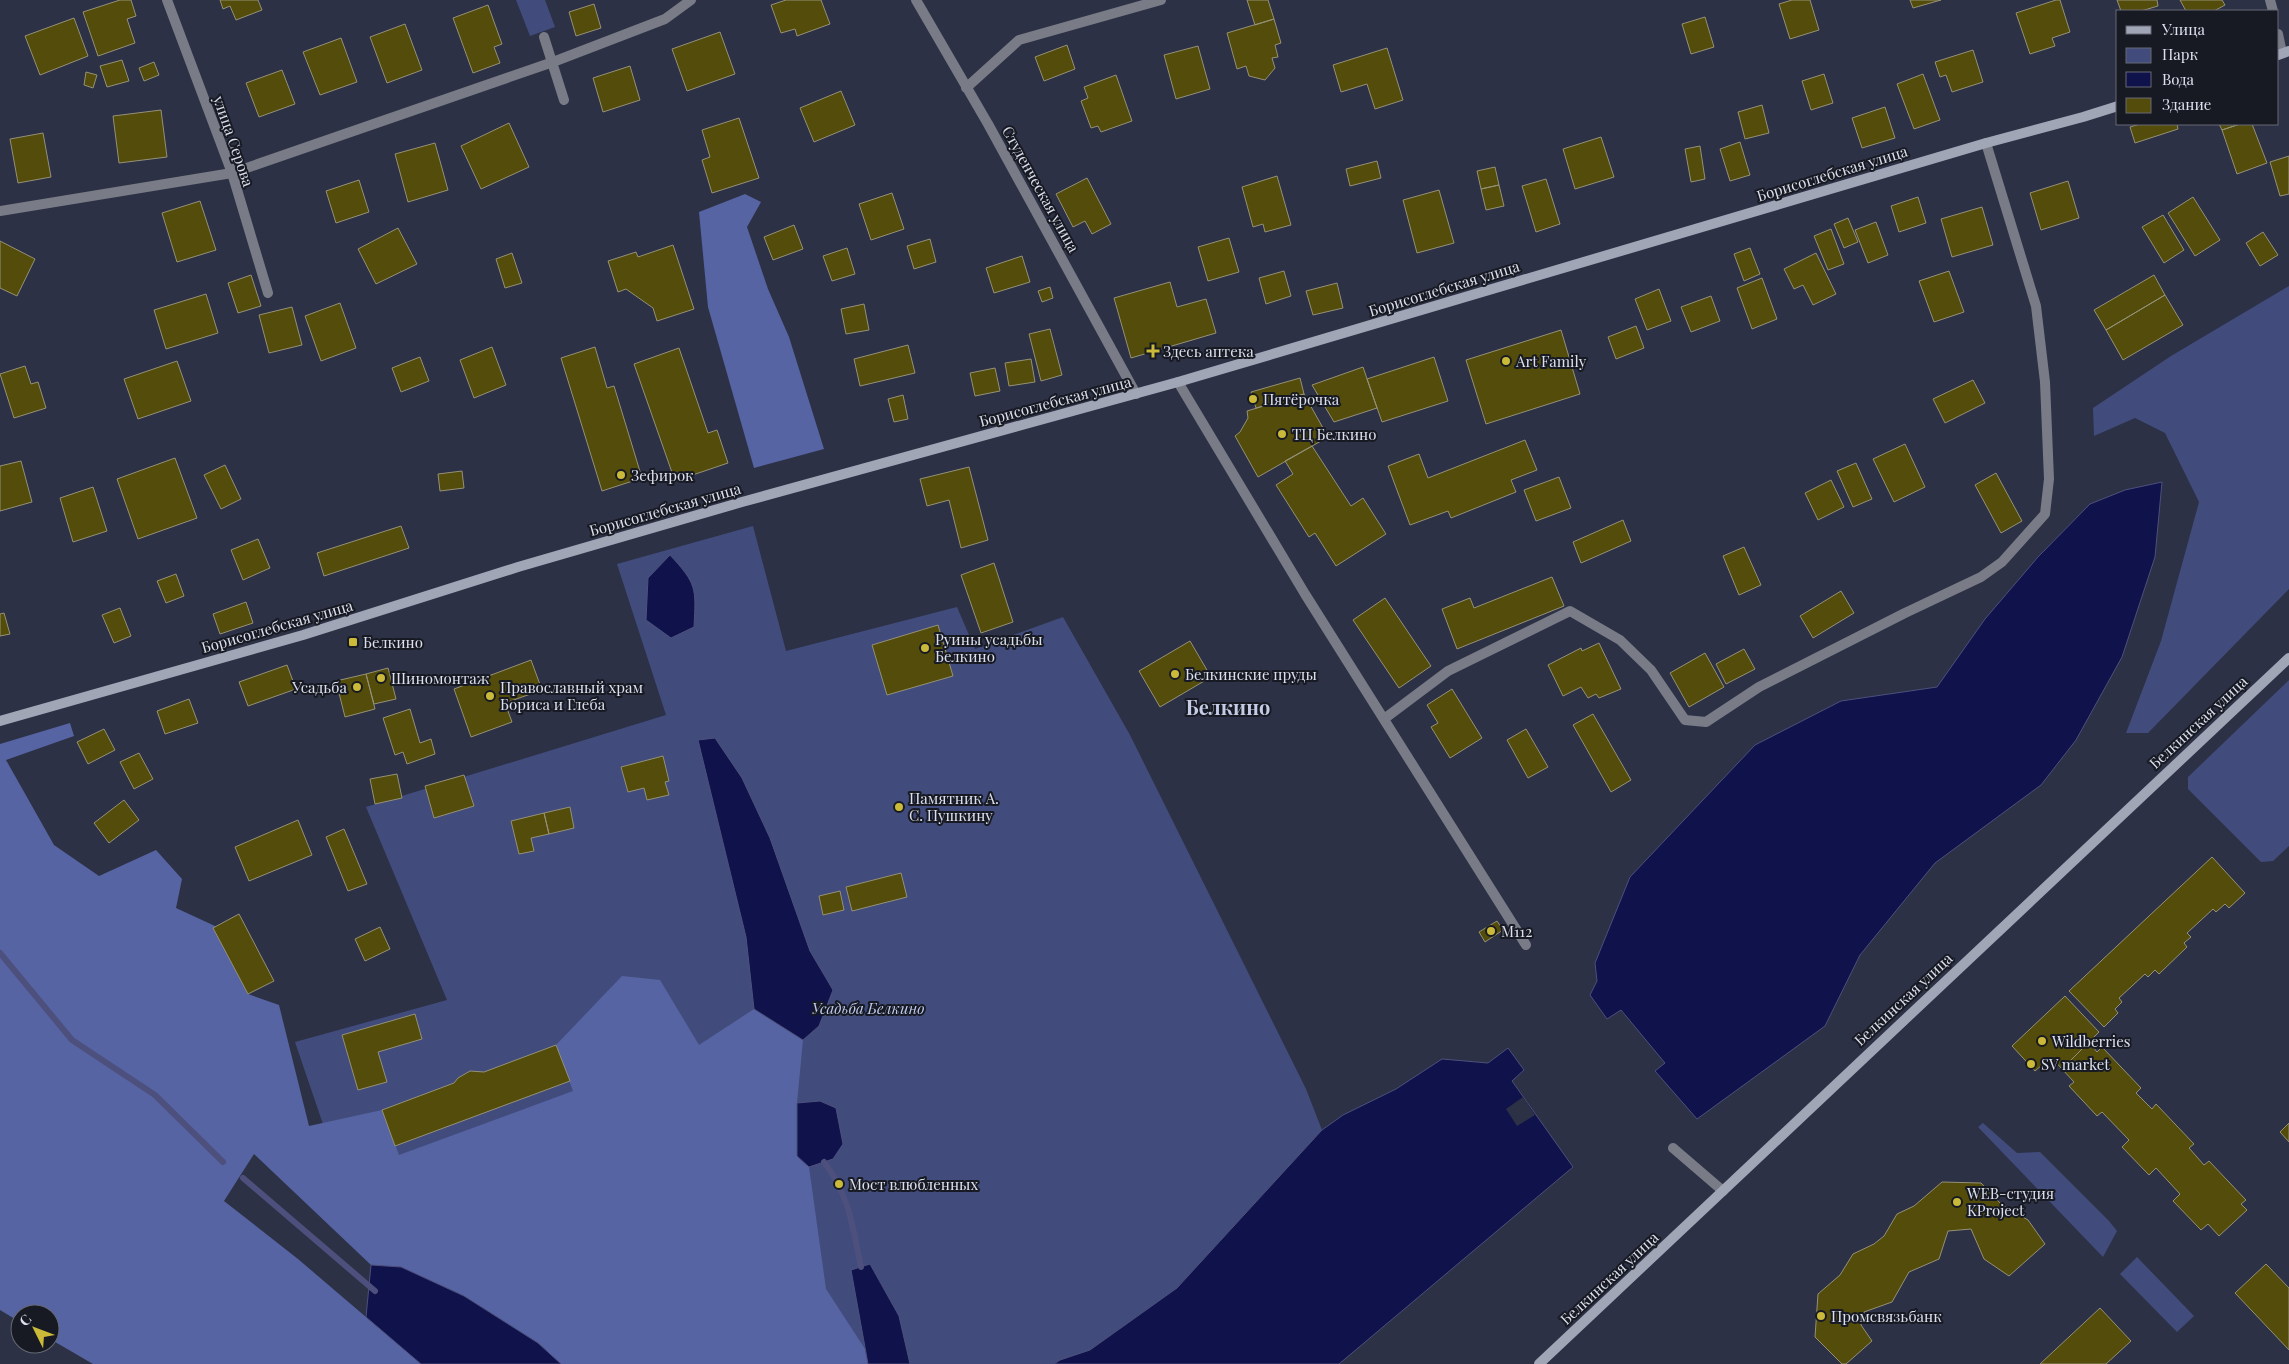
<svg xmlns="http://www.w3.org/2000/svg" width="2289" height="1364" viewBox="0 0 2289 1364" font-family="'Playfair Display',serif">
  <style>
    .green { fill: #414c7c }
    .forest { fill: #5664a3 }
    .water { fill: #10134b; stroke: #4d507c }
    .pier { fill: #2c3145 }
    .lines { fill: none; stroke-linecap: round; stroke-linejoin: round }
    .stream { stroke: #4d507c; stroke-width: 6 }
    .building { fill: #544c0a; stroke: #949178 }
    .street { stroke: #797c87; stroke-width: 10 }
    .secondary { stroke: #a1a6b6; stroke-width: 10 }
    .poi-dot { fill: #cbba39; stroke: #171a23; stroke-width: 2 }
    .labels { text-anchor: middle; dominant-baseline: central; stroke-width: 4; stroke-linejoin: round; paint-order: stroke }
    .street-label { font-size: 15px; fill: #dce0ed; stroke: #171a23 }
    .poi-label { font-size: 15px; fill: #dce0ed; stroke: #171a23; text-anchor: start }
    .park-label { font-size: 15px; font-style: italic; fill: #c0cbef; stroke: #171a23 }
    .district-label { font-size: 20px; font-weight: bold; fill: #c5cce6; stroke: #171a23 }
  </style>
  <rect width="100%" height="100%" fill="#2c3145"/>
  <path class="green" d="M516,0H545L555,27L530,36Z
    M2289,286V589L2148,733H2126L2161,641L2199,502L2165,433L2135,418L2094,436L2093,408L2171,356Z
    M753,526L786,651L957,607L975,649L1063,617L1130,735L1306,1089L1322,1130L1177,1288L1090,1350L1060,1360L1054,1364H561L538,1343L464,1296L401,1267L371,1265L295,1042L447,1000L366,807L666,715L617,564Z
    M2289,680V846L2273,861L2261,862L2188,789V777Z
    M1983,1123L2017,1153L2040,1152L2109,1221L2117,1231L2103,1257L1978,1127Z
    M2137,1257L2194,1316L2177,1332L2120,1274Z"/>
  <path class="forest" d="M745,194L761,202L747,227L768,289L789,337L824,449L754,468L708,307L699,212Z
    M70,723L74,736L6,760L54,845L99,876L156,850L182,879L176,908L215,926L248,994L279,1005L309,1126L382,1110L399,1155L573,1091L556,1045L622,976L660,980L699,1045L754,1009L803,1040L797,1103V1156L809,1167L826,1289L867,1352L868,1364H561L538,1343L464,1296L401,1267L371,1265L254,1154L224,1201L298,1259L421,1364H93L50,1339V1314H20V1322L0,1310V744Z"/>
  <path class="water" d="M2162,482L2155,557L2122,657L2076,740L2041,785L1935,863L1860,955L1825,1026L1697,1119L1655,1071L1665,1063L1621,1010L1607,1019L1590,995L1597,981L1595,963L1630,877L1755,745L1841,701L1937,687L1985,619L2038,557L2090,504L2125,490Z
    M670,555C697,584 696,588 694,627L671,638L646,620L648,578Z
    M715,738L742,778L770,838L810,951L833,990L819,1026L803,1040L754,1009L746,937L698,740Z
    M1508,1048L1524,1070L1512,1081L1573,1167L1339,1364H1054L1060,1360L1090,1350L1177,1288L1322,1130L1343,1115L1396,1089L1442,1059L1488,1063Z
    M820,1101L836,1108L843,1144L833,1159L809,1167L797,1156V1103Z
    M870,1264L899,1316L910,1364H868L851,1270Z
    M371,1265L401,1267L464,1296L538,1343L561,1364H421L366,1317Z"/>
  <path class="pier" d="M1523,1097L1535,1115L1517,1126L1506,1109Z"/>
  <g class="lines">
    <path class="stream" d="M0,953L72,1040L155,1095L223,1162
      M824,1162C849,1194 853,1228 861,1267
      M243,1178L375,1291"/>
  </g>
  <path class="building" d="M120,0H131L136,16L127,19L135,43L98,56L83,12Z
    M220,0H258L262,10L236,20L230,6L223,9Z
    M786,0H821L830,24L797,36L795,29L781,33L771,5Z
    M1247,0H1268L1274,19L1255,25Z
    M1792,0H1810L1819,30L1790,39L1779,4Z
    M1910,0H1941L1913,8Z
    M2056,0H2060L2070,32L2052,38L2055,46L2030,54L2016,13Z
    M2117,0H2157L2158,6L2141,11H2121Z
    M2180,0H2222L2225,5L2214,11H2186Z
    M594,4L601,28L576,36L569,12Z
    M488,5L502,44L494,47L500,63L473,73L453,18Z
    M1705,17L1714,47L1691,54L1682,24Z
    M74,18L88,56L40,75L25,36Z
    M1274,19L1281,43L1275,45L1278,57L1272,58L1275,68L1265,80L1249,76L1246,66L1237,69L1227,33Z
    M405,24L422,70L387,83L370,37Z
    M720,32L735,74L687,91L672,49Z
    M341,38L357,82L320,95L303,52Z
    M1067,45L1075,69L1044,81L1035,57Z
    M1198,46L1210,89L1176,99L1164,55Z
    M1387,48L1403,100L1375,109L1367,84L1341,92L1333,65Z
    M1973,50L1983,82L1952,92L1946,75L1940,77L1935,62Z
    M122,60L129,81L107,87L100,66Z
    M154,62L159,75L144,81L139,68Z
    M630,66L640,100L603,112L593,78Z
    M282,70L295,104L259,117L246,83Z
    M86,72L97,75L93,88L84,85Z
    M1824,74L1833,103L1811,110L1802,81Z
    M1923,74L1940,120L1914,129L1897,84Z
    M1116,75L1132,121L1101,132L1098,126L1091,128L1081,101L1088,98L1084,87Z
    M841,91L855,125L814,142L800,108Z
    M1762,105L1769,133L1745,139L1738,112Z
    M1885,107L1895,138L1862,148L1852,118Z
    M161,110L167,157L119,163L113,116Z
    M739,118L759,178L712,193L702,160L710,157L702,130Z
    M509,123L529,167L481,189L461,146Z
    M2140,124H2177L2178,129L2135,143L2130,127Z
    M2219,124H2240L2222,130Z
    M2240,124H2252L2267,163L2237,174L2222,130Z
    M43,133L51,177L18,183L10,139Z
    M1601,137L1614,177L1575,189L1563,149Z
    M1740,142L1750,175L1730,181L1720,149Z
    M435,143L448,190L408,202L395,154Z
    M1700,146L1705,179L1691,182L1685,149Z
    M2289,156V194L2280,196L2270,162Z
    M1377,161L1381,178L1350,186L1346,169Z
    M1495,167L1499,185L1481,189L1477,171Z
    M1277,176L1291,225L1265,232L1263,224L1253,227L1242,187Z
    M1087,178L1111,224L1092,234L1085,221L1073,227L1056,194Z
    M1546,179L1560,224L1536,232L1522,186Z
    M359,180L369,212L336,223L326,191Z
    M2068,181L2079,218L2041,230L2030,193Z
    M1499,185L1504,206L1486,210L1481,189Z
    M1439,190L1454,243L1417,253L1403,200Z
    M892,193L904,229L871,240L859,204Z
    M1918,197L1926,223L1899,232L1891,206Z
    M2193,197L2220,240L2195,256L2168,213Z
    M200,201L216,250L177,262L162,213Z
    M1982,207L1993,245L1952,257L1941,219Z
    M2163,215L2184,250L2164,263L2142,227Z
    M1848,218L1858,242L1844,248L1834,224Z
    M1876,222L1888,255L1868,263L1855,230Z
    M794,225L803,249L773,260L764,237Z
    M398,228L417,264L376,284L358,249Z
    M1831,229L1844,264L1828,270L1814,236Z
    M2263,232L2278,255L2260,266L2246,243Z
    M1229,238L1239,272L1208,281L1198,247Z
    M930,239L936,262L914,269L907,246Z
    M0,241L35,259L17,296L0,288Z
    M673,245L694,309L657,321L653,308L626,289L618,292L608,261L636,252L638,257Z
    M847,248L855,274L832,281L823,256Z
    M1750,248L1760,274L1744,281L1734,254Z
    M512,253L522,283L505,288L496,259Z
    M1816,253L1836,294L1813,305L1803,285L1794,289L1784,269Z
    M1022,256L1030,282L994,293L986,268Z
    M1284,271L1291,296L1266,304L1259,278Z
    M1949,271L1964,312L1934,322L1919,281Z
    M251,275L261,306L238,313L228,283Z
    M2154,275L2165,295L2106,330L2094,310Z
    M1762,278L1777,319L1752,329L1737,288Z
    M1170,282L1177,307L1206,299L1216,333L1131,358L1114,298Z
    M1337,283L1343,308L1313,315L1306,291Z
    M1050,287L1053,298L1042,302L1038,291Z
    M1659,289L1671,321L1647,330L1635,299Z
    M206,294L218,333L166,349L154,310Z
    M2165,295L2183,325L2123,360L2106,330Z
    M1711,296L1720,321L1691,332L1681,307Z
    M340,303L356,348L321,361L305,316Z
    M864,304L869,330L846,334L841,309Z
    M292,307L302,345L269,353L259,315Z
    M1636,326L1644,348L1616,359L1608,337Z
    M1050,329L1062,375L1041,381L1029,334Z
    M1561,330L1580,394L1486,424L1466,360Z
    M908,345L915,373L860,386L854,359Z
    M492,347L506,385L474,398L460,360Z
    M595,347L607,388L614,386L642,478L602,491L561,358Z
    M679,348L708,433L717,430L728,463L675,481L634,364Z
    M420,357L429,381L401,392L392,368Z
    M1434,357L1448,401L1382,422L1367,379Z
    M1031,359L1035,382L1009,386L1005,363Z
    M177,361L191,401L138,419L124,379Z
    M25,366L31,384L38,382L46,408L14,418L0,374Z
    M1363,367L1377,408L1334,422L1312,385Z
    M995,368L1000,391L975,396L970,373Z
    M1300,378L1304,394L1256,408L1251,392Z
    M1973,380L1985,403L1945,423L1933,399Z
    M1304,394L1328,437L1258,477L1235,436L1240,432L1248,418L1247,411Z
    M903,395L908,419L894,422L888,399Z
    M1525,440L1537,470L1511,480L1516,492L1451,518L1448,511L1410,525L1388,466L1419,454L1428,478Z
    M1905,444L1925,487L1894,502L1873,459Z
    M1312,446L1351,506L1363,498L1386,534L1336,566L1315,533L1309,537L1276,485L1293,474L1285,461Z
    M175,458L197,518L138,539L117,479Z
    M21,461L32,502L0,511V466Z
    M1856,463L1872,499L1853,507L1837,471Z
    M225,465L241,499L221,509L204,475Z
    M969,467L988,540L961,548L949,500L927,506L920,479Z
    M462,471L464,488L440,491L438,474Z
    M1996,473L2022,521L2001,533L1975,485Z
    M1559,477L1571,508L1536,521L1524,490Z
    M1831,480L1844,507L1818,520L1805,493Z
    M93,487L107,531L73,542L60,498Z
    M1623,520L1631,541L1581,563L1573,542Z
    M401,526L409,548L324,576L317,553Z
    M258,539L270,568L243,580L231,550Z
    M1744,547L1761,585L1739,595L1723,556Z
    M994,563L1013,622L981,633L961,575Z
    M176,574L184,596L166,603L157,581Z
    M1552,577L1564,606L1457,649L1442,609L1470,598L1474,608Z
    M1841,591L1854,613L1813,638L1800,616Z
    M1385,598L1431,666L1399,688L1353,620Z
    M246,602L253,623L220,634L213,614Z
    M120,608L131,636L114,643L102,615Z
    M4,613L10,634L0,636V614Z
    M938,625L953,676L887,695L872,645Z
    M1190,641L1211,677L1160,707L1139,671Z
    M1599,643L1621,689L1599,698L1596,694L1588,698L1581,687L1563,696L1548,665L1581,648L1582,651Z
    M1744,649L1755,669L1726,684L1716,664Z
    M1705,653L1724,687L1689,707L1670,673Z
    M531,660L542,690L505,703L512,722L471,737L454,689Z
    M287,665L296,689L248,706L239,682Z
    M388,668L396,699L374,704L366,674Z
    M366,674L375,709L345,717L336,681Z
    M1452,689L1482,738L1450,758L1431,727L1438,723L1427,705Z
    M189,699L198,723L165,734L157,711Z
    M410,709L420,743L431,739L435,754L407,764L403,752L395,755L383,718Z
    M1593,714L1631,780L1611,792L1573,725Z
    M104,729L115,750L88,764L77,742Z
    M1526,729L1548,767L1528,778L1507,740Z
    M139,753L153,779L134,789L120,762Z
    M663,756L669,781L665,782L669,795L647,800L644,788L628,792L621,767Z
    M397,774L402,798L375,804L370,779Z
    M464,775L474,806L434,818L425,786Z
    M124,800L139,820L109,843L94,823Z
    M570,807L574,828L549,834L544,813Z
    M544,813L549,834L531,838L534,851L519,854L511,821Z
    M298,820L312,855L249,881L235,847Z
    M344,829L367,884L348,891L326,837Z
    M2212,857L2245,893L2229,908L2225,904L2216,912L2213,909L2187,933L2191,937L2184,943L2187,947L2159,974L2155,970L2148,977L2145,974L2119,998L2122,1002L2115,1009L2118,1013L2104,1027L2069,991Z
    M901,873L907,897L852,911L846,887Z
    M840,891L844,910L823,915L819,896Z
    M239,914L274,981L248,994L213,928Z
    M1497,921L1503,930L1485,942L1479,932Z
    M380,927L390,949L365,961L355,939Z
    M2065,996L2099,1032L2062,1069L2051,1057L2035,1071L2012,1046Z
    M415,1014L422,1039L378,1052L387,1082L358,1090L342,1035Z
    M2089,1042L2097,1052L2102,1047L2141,1088L2136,1093L2152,1109L2156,1104L2194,1144L2189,1148L2204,1165L2209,1161L2246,1200L2241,1204L2247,1210L2219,1236L2208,1224L2201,1230L2173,1201L2180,1194L2156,1168L2149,1175L2122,1147L2129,1140L2102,1112L2097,1116L2069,1086L2074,1082L2062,1069Z
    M556,1045L570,1081L395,1146L382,1110L454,1083L458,1078L470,1071L484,1072Z
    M2289,1123V1142L2280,1132Z
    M1942,1182L1981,1183L2002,1205L2028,1220L2045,1244L2009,1276L1984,1259L1971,1229L1948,1231L1939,1259L1909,1272L1892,1302L1864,1312L1861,1325L1872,1341L1846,1364H1842L1815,1337L1818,1294L1840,1275L1853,1254L1874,1244L1884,1236L1897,1214L1914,1206Z
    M2266,1264L2289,1288V1350L2235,1293Z
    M2100,1308L2131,1341L2106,1364H2040Z"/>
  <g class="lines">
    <path class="street" d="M167,0L232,173L268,293
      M916,0L988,124L1136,394
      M2270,0L2273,11
      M2278,34L2282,53
      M544,37L564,100
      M966,88L1019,40L1161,0
      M0,211L232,173L553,62L665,19L691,0
      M1178,382L1305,594L1526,945
      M1384,719L1448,671L1570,611L1620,640L1651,670L1685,720L1706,722L1759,687L1905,613L1981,577L2002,562L2045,514L2049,479L2045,382L2036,306L1986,143
      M1673,1148L1723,1191"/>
    <path class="secondary" d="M2278,55L2289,51
      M0,721L303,635L518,567L742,502L1178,382L1986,143L2083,117L2118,106
      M1539,1364L2289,658"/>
  </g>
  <g class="poi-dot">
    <path d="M1150.5 343.5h5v5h5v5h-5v5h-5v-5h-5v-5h5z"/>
    <circle cx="1506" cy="361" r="5"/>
    <circle cx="1253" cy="399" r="5"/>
    <circle cx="1282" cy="434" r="5"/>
    <circle cx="621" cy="475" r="5"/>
    <rect x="348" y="637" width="10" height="10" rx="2.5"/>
    <circle cx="925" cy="648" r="5"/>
    <circle cx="1175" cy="674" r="5"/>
    <circle cx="381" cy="678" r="5"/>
    <circle cx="357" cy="687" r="5"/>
    <circle cx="490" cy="696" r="5"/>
    <circle cx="899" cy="807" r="5"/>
    <circle cx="1491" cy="931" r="5"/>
    <circle cx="2042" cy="1041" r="5"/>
    <circle cx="2031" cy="1064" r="5"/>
    <circle cx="839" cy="1184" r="5"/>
    <circle cx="1957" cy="1202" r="5"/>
    <circle cx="1821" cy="1316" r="5"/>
  </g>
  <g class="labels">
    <g class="street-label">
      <text transform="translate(234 141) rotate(71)">улица Серова</text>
      <text transform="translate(1832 173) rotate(-17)">Борисоглебская улица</text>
      <text transform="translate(1041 189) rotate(61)">Студенческая улица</text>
      <text transform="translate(1444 288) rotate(-17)">Борисоглебская улица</text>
      <text transform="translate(1055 401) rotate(-15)">Борисоглебская улица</text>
      <text transform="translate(665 509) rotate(-16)">Борисоглебская улица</text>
      <text transform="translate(277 626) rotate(-16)">Борисоглебская улица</text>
      <text transform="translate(2198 722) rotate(-43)">Белкинская улица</text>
      <text transform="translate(1903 999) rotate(-43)">Белкинская улица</text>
      <text transform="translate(1609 1278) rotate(-43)">Белкинская улица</text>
    </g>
    <g class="poi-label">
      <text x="1163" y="351">Здесь аптека</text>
      <text x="1516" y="361">Art Family</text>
      <text x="1263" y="399">Пятёрочка</text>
      <text x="1292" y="434">ТЦ Белкино</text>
      <text x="631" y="475">Зефирок</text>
      <text x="935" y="639">Руины усадьбы<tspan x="935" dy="17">Белкино</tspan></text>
      <text x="363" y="642">Белкино</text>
      <text x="1185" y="674">Белкинские пруды</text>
      <text x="391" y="678">Шиномонтаж</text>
      <text x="347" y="687" text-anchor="end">Усадьба</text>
      <text x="500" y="687">Православный храм<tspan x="500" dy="17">Бориса и Глеба</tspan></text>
      <text x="909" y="798">Памятник А.<tspan x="909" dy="17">С. Пушкину</tspan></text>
      <text x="1501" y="931">М112</text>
      <text x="2052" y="1041">Wildberries</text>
      <text x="2041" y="1064">SV market</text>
      <text x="849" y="1184">Мост влюбленных</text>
      <text x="1967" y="1193">WEB-студия<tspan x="1967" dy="17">KProject</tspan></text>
      <text x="1831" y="1316">Промсвязьбанк</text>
    </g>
    <g class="park-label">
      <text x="868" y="1008">Усадьба Белкино</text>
    </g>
    <g class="district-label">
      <text x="1228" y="706">Белкино</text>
    </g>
  </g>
  <rect x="2116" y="10" width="162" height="115" fill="#171a23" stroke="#666974"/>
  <rect x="2126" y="26" width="25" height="8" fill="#a1a6b6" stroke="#666974"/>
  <text x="2162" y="35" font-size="15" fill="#dce0ed">Улица</text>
  <rect x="2126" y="48" width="25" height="15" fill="#414c7c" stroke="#666974"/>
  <text x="2162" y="60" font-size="15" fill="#dce0ed">Парк</text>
  <rect x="2126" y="72" width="25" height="15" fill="#10134b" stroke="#666974"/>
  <text x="2162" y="85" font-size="15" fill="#dce0ed">Вода</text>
  <rect x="2126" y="98" width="25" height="15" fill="#544c0a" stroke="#666974"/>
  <text x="2162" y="110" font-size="15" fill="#dce0ed">Здание</text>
  <g transform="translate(35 1329) rotate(312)"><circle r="24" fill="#171a23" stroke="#666974"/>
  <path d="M0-4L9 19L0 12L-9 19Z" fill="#cbba39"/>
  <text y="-8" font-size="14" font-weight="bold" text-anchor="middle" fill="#dce0ed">С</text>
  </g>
</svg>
